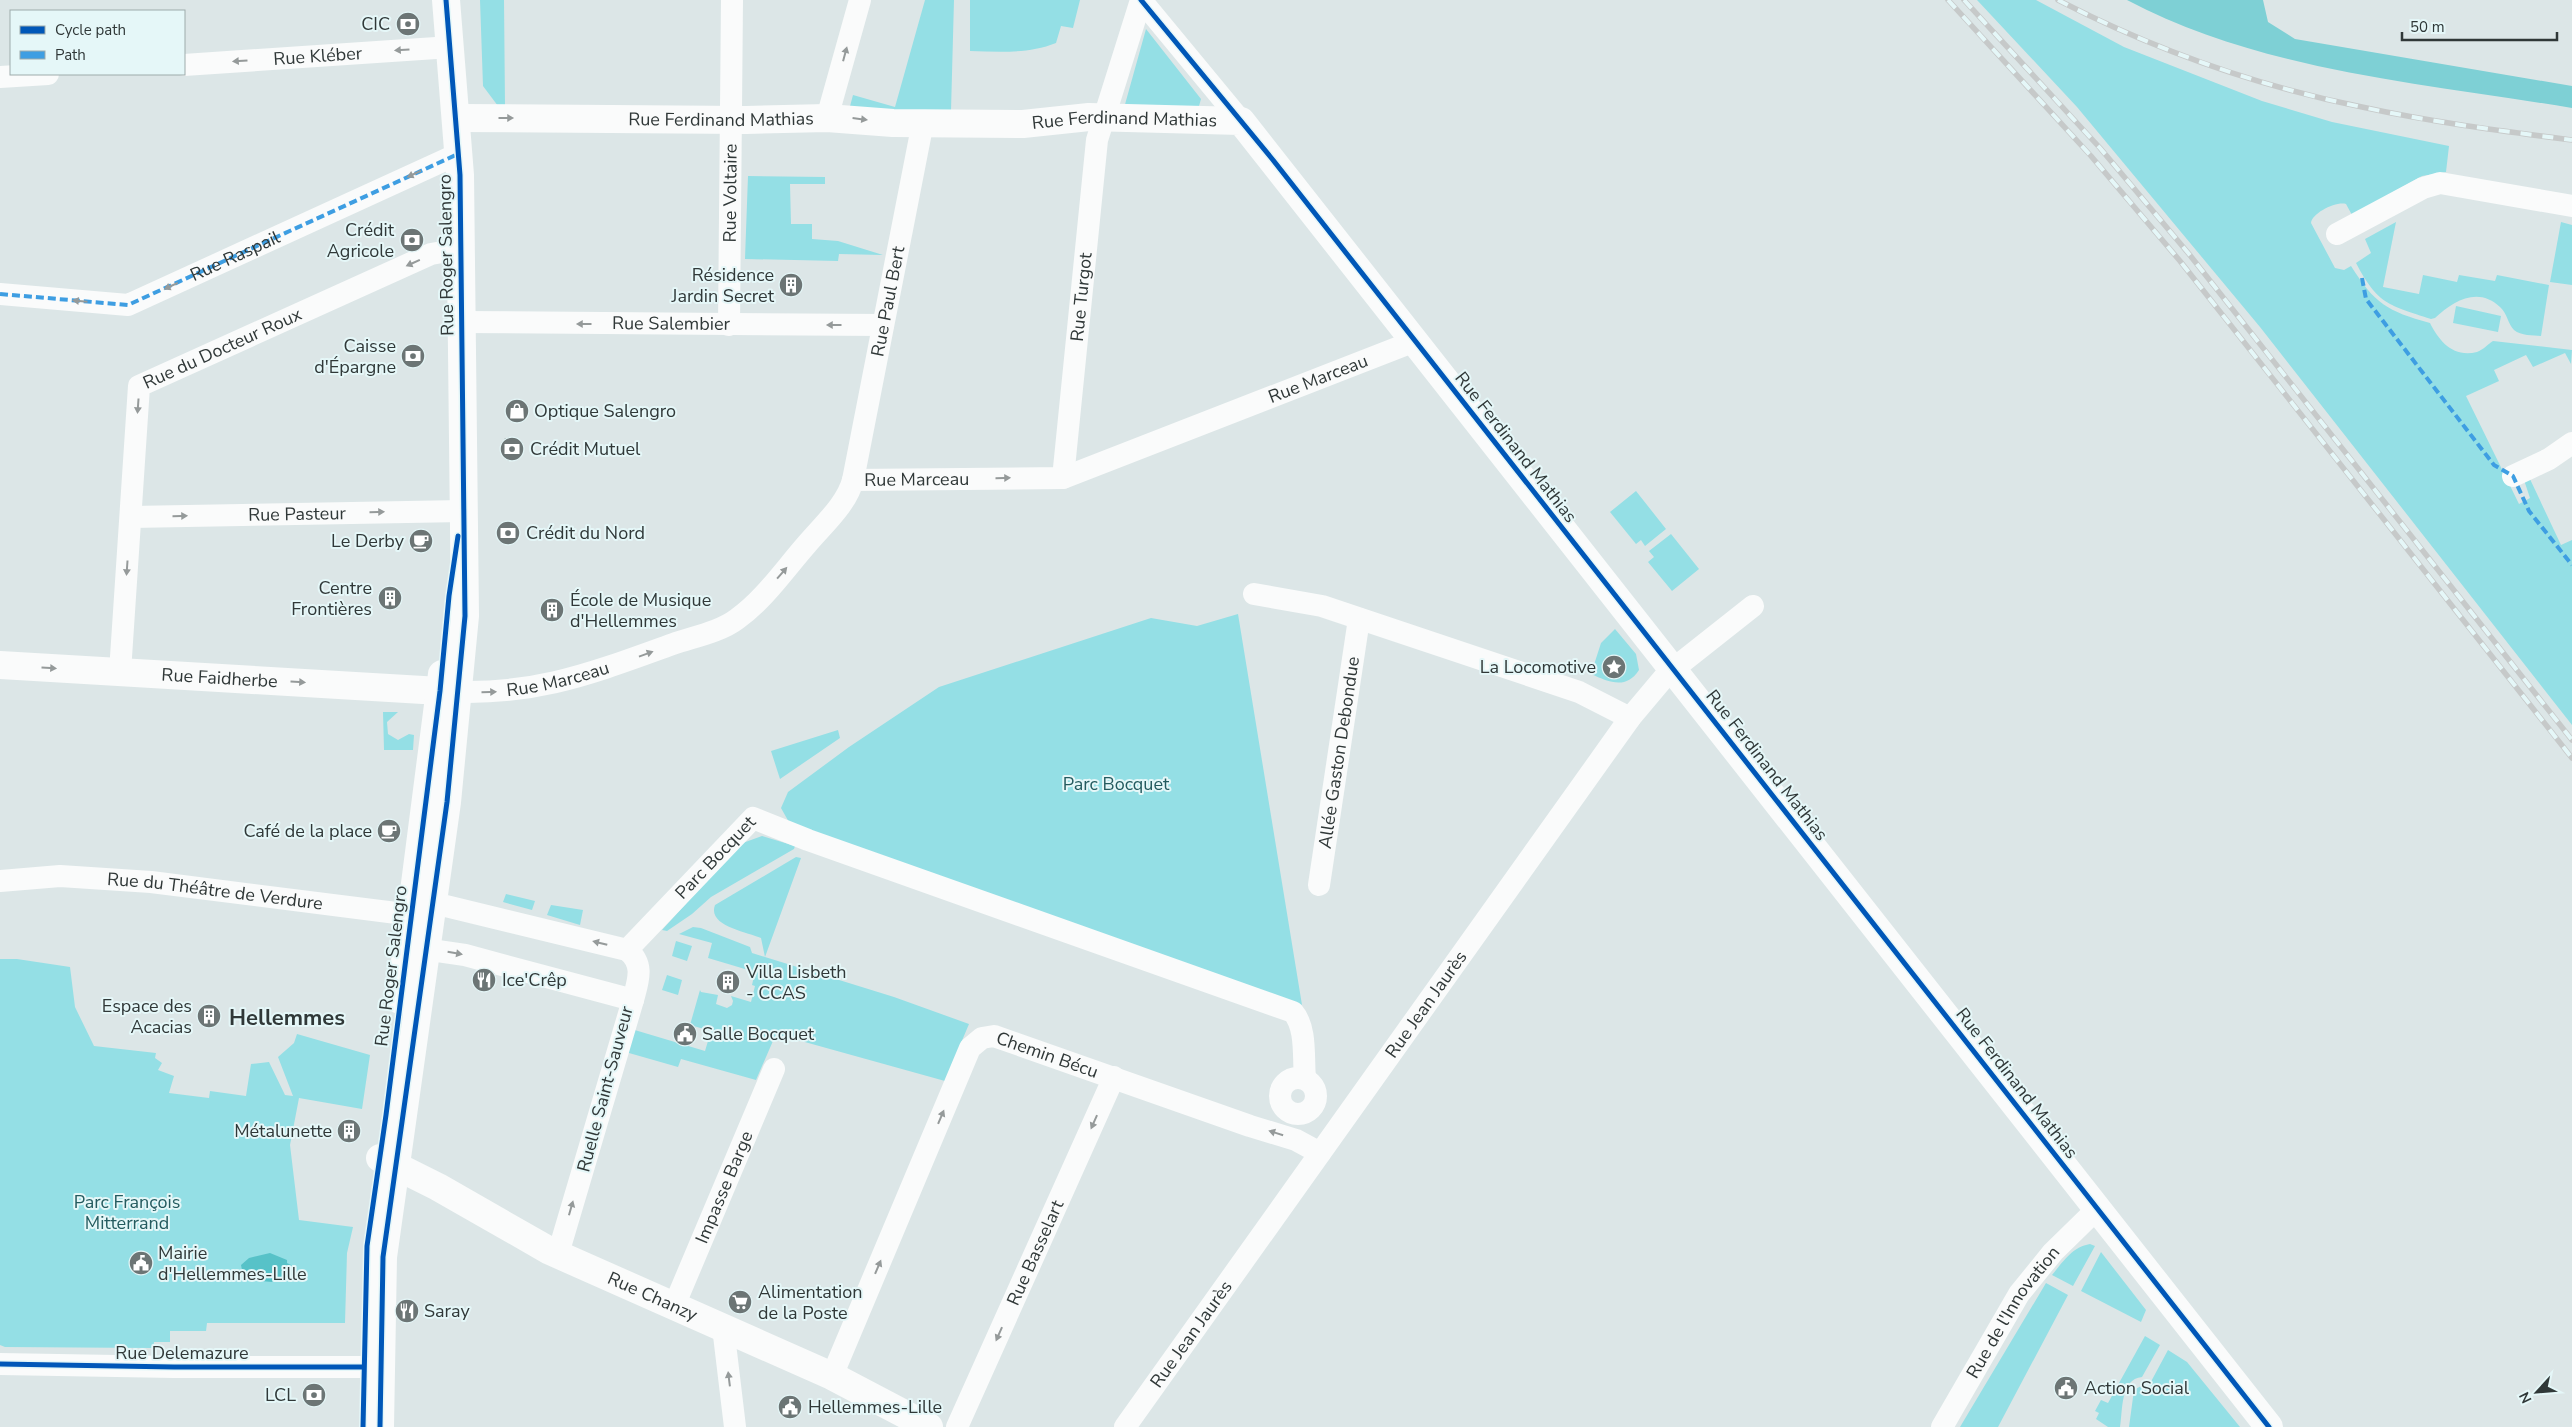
<svg xmlns="http://www.w3.org/2000/svg" width="2572" height="1427" viewBox="0 0 2572 1427" font-family="'Nunito Sans',sans-serif">
  <style>
    .green { fill: #94dfe5 }
    .forest { fill: #7ed0d5 }
    .water { fill: #57c2c8 }
    .lines { fill: none; stroke-linecap: round; stroke-linejoin: round }
    .minor { stroke: #fafbfb; stroke-width: 22 }
    .tertiary { stroke: #fafbfb; stroke-width: 28 }
    .secondary { stroke: #fafbfb; stroke-width: 28 }
    .rail-casing { stroke: #c6c9c9; stroke-width: 5.5 }
    .rail { stroke: #e5f7f8; stroke-width: 4; stroke-dasharray: 11; stroke-linecap: butt }
    .quiet { stroke: #3e9ee2; stroke-width: 4; stroke-dasharray: 8 4; stroke-linecap: butt }
    .cycleway-casing { stroke: #e5f7f8; stroke-width: 8 }
    .cycleway { stroke: #0057b8; stroke-width: 5 }
    .oneway { fill: #959a9a }
    .labels { text-anchor: middle; dominant-baseline: central; stroke-width: 4; stroke-linejoin: round; paint-order: stroke }
    .poi-label { font-size: 18px; fill: #303838; stroke: #e5f7f8; text-anchor: start }
    .street-label { font-size: 18px; fill: #303838; stroke: #e5f7f8 }
    .park-label { font-size: 18px; fill: #245b5f; stroke: #e5f7f8 }
    .district-label { font-size: 22px; font-weight: bold; fill: #303838; stroke: #e5f7f8 }
  </style>
  <rect width="100%" height="100%" fill="#dce6e7"/>
  <path class="green" d="M480,0H504L505,106H498L483,86Z
    M925,0H954L951,111L849,110L853,95L895,107Z
    M970,0H1080L1073,28L1061,26L1056,43C1028,54 1000,52 970,51Z
    M1977,0H2036L2124,47L2262,101L2332,122L2449,146L2446,172L2422,176L2352,215L2346,204C2336,201 2312,213 2311,223L2335,268L2344,270L2351,266C2375,304 2387,311 2430,323C2439,341 2453,358 2477,352C2483,350 2488,344 2493,341L2572,350L2571,364L2565,353L2533,367L2526,355L2494,370L2499,381L2466,396L2519,504L2530,498L2524,480L2529,477L2561,545L2572,540V725L2260,327L2077,107Z
    M1146,29L1201,99L1197,113L1124,108Z
    M748,176L825,177V184H790L791,224H812V239L838,241L883,255L839,254L838,261L745,259Z
    M2396,222L2383,287L2419,294L2423,275L2457,282L2459,275L2495,281L2497,275L2549,285L2541,336C2533,335 2521,336 2514,330C2508,324 2507,313 2500,307C2478,286 2453,301 2435,318L2431,319C2389,305 2378,305 2356,263L2371,253L2365,239Z
    M2561,222L2572,225V285L2550,282Z
    M2456,306L2501,316L2498,332L2453,323Z
    M1636,491L1666,529L1645,546L1641,540L1636,544L1610,512Z
    M1671,534L1699,569L1672,591L1648,562L1654,557L1649,551Z
    M1238,614L1302,1005L790,824L781,808L788,792L849,747L939,687L1151,618L1197,626Z
    M1615,629L1636,654L1639,670C1626,690 1609,682 1591,674L1601,643Z
    M383,712H398L387,722L388,734L398,740L409,734L414,735L413,750H384Z
    M838,730L840,738L780,779L771,751Z
    M762,836L795,846L794,849L711,897L692,914L667,931L662,930L740,844Z
    M796,857L801,858L765,957L894,997L969,1024L945,1081L776,1034L756,1080L681,1059L678,1067L622,1051L628,1028L705,1051L711,1031L690,1025L700,990L701,992L718,995L716,1004L727,1008L732,1005L733,1001L731,996L751,1002L755,986L752,985L755,972L708,958L712,943L679,934L693,927L701,928L750,947L752,953L765,957L761,938C747,932 707,926 715,905Z
    M506,894L535,901L532,910L503,902Z
    M551,905L583,910L580,925L547,915Z
    M676,941L692,946L687,961L672,956Z
    M0,959H17L70,967L75,1007L94,1046L156,1053L155,1058L162,1063L158,1070L174,1076L169,1093L209,1098L210,1091L246,1096L251,1064L269,1062L285,1095L293,1096L278,1057L294,1043L297,1034L370,1055L362,1109L299,1098L290,1145L299,1220L353,1227L347,1253L345,1323H207L206,1331H170V1342H154L153,1348L5,1347L0,1345Z
    M667,975L682,980L678,995L662,990Z
    M2090,1244L2095,1246L2073,1286L2052,1275C2063,1262 2072,1247 2090,1244Z
    M2101,1252L2146,1310L2141,1322L2081,1291Z
    M2046,1283L2068,1295L1998,1427H1960Z
    M2145,1336L2160,1345L2142,1377C2120,1379 2123,1410 2120,1427H2108L2096,1419L2099,1413L2095,1411L2101,1400L2108,1403Z
    M2168,1350L2187,1362L2240,1427H2129L2134,1390L2141,1386L2147,1389Z"/>
  <path class="forest" d="M2127,0H2263L2268,22L2295,39L2572,86V108C2422,83 2264,72 2127,0Z"/>
  <path class="water" d="M270,1253L287,1260V1263L295,1267L294,1273L287,1278L272,1282L261,1281L248,1276V1273L242,1270L241,1265L249,1258Z"/>
  <g class="lines">
    <g class="minor">
      <path d="M1141,0L1241,121"/>
      <path id="s1" d="M184,65L451,47"/>
      <path d="M0,77L48,74"/>
      <path d="M827,118L860,0"/>
      <path d="M2337,234L2423,188L2440,183L2572,206"/>
      <path id="s2" d="M0,294L128,305L458,154"/>
      <path id="s3" d="M460,322L883,325"/>
      <path id="s4" d="M729,325L732,0"/>
      <path d="M2513,476L2549,459L2572,443"/>
      <path id="s5" d="M1063,478L1097,140L1141,0"/>
      <path id="s6" d="M853,480L923,122"/>
      <path id="s7" d="M131,517L463,511"/>
      <path d="M1254,594L1322,606L1579,692L1630,718"/>
      <path id="s8" d="M120,672L139,386L431,254L459,249"/>
      <path id="s9" d="M441,691C532,697 590,674 673,644C693,637 720,632 737,619C764,600 785,569 807,544C823,525 847,504 853,480L1063,478L1415,341"/>
      <path id="s10" d="M0,881L60,876L151,882L428,917"/>
      <path id="s11" d="M1319,885L1359,619"/>
      <path d="M417,899L627,950C645,964 638,981 633,1000L558,1254"/>
      <path d="M410,947L465,955L633,1000"/>
      <path id="s12" d="M627,950L753,818L808,840L1293,1012C1307,1028 1303,1059 1305,1079"/>
      <circle cx="1298" cy="1096" r="18"/>
      <path id="s13" d="M674,1306L774,1069"/>
      <path d="M723,1327L735,1427"/>
      <path d="M0,1364L174,1367H380"/>
      <path id="s14" d="M832,1376L970,1048L982,1038L994,1036L1250,1126L1296,1140L1320,1153"/>
      <path id="s15" d="M957,1427L1114,1077"/>
      <path id="s16" d="M1125,1427L1630,718L1667,674L1753,606"/>
      <path id="s17" d="M1942,1427L2019,1294L2053,1252L2098,1208"/>
    </g>
    <g class="tertiary">
      <path id="s18" d="M457,118L746,120L827,118L893,123L1023,124L1089,117L1241,121L2269,1427"/>
      <path id="s19" d="M0,665L440,691"/>
      <path id="s20" d="M380,1158L438,1187L550,1251L832,1376L929,1427"/>
    </g>
    <path class="secondary" d="M400,1000L442,674
      M380,1427L383,1257L447,802L465,616L460,175L446,0"/>
    <g class="rail-casing">
      <path id="rail" d="M1948,0L2091,156L2180,261L2572,758
        M1964,0L2100,148L2189,254L2572,740
        M2058,0C2153,49 2257,86 2362,107C2431,122 2502,131 2572,140"/>
    </g>
    <use href="#rail" class="rail"/>
    <path class="quiet" d="M2362,278L2366,299L2494,465L2513,476L2529,511L2572,565
      M0,294L128,305L458,154"/>
    <g class="cycleway-casing">
      <path id="cycleway" d="M1141,0L1273,160L2269,1427
        M0,1364L174,1367H363
        M363,1427L367,1246L386,1115L440,691L449,596L458,536
        M380,1427L383,1257L447,802L465,616L460,175L446,0"/>
    </g>
    <use href="#cycleway" class="cycleway"/>
  </g>
  <defs><path id="oneway-solid" d="M-6-.8H1V-3.2L6.5 0L1 3.2V.8H-6Z" transform="scale(1.25)"/></defs>
  <g class="oneway">
    <use href="#oneway-solid" transform="translate(402 50) rotate(176)"/>
    <use href="#oneway-solid" transform="translate(845 54) rotate(-75)"/>
    <use href="#oneway-solid" transform="translate(240 61) rotate(176)"/>
    <use href="#oneway-solid" transform="translate(506 118)"/>
    <use href="#oneway-solid" transform="translate(860 119) rotate(7)"/>
    <use href="#oneway-solid" transform="translate(414 174) rotate(155)"/>
    <use href="#oneway-solid" transform="translate(413 263) rotate(156)"/>
    <use href="#oneway-solid" transform="translate(171 286) rotate(155)"/>
    <use href="#oneway-solid" transform="translate(80 301) rotate(-175)"/>
    <use href="#oneway-solid" transform="translate(584 324) rotate(-180)"/>
    <use href="#oneway-solid" transform="translate(834 325) rotate(-180)"/>
    <use href="#oneway-solid" transform="translate(138 406) rotate(94)"/>
    <use href="#oneway-solid" transform="translate(1003 478) rotate(-1)"/>
    <use href="#oneway-solid" transform="translate(377 512) rotate(-1)"/>
    <use href="#oneway-solid" transform="translate(180 516) rotate(-1)"/>
    <use href="#oneway-solid" transform="translate(127 568) rotate(94)"/>
    <use href="#oneway-solid" transform="translate(782 573) rotate(-49)"/>
    <use href="#oneway-solid" transform="translate(646 654) rotate(-20)"/>
    <use href="#oneway-solid" transform="translate(49 668) rotate(3)"/>
    <use href="#oneway-solid" transform="translate(298 682) rotate(3)"/>
    <use href="#oneway-solid" transform="translate(489 692) rotate(-2)"/>
    <use href="#oneway-solid" transform="translate(600 943) rotate(-166)"/>
    <use href="#oneway-solid" transform="translate(455 953) rotate(10)"/>
    <use href="#oneway-solid" transform="translate(941 1117) rotate(-67)"/>
    <use href="#oneway-solid" transform="translate(1094 1122) rotate(114)"/>
    <use href="#oneway-solid" transform="translate(1276 1133) rotate(-162)"/>
    <use href="#oneway-solid" transform="translate(571 1208) rotate(-74)"/>
    <use href="#oneway-solid" transform="translate(878 1267) rotate(-67)"/>
    <use href="#oneway-solid" transform="translate(999 1334) rotate(114)"/>
    <use href="#oneway-solid" transform="translate(729 1379) rotate(-97)"/>
  </g>
  <defs>
    <g id="bank-disc" transform="scale(1.25)"><circle r="9.5" fill="#6c7575" stroke="#e5f7f8"/><path d="M-6-4H6V4H-6ZM0-2.3a2.3 2.3 0 1 0 0 4.6a2.3 2.3 0 1 0 0-4.6Z" fill="#fff"/></g>
    <g id="building-disc" transform="scale(1.25)"><circle r="9.5" fill="#6c7575" stroke="#e5f7f8"/><path d="M-4-6H4V6H1V3H-1V6H-4ZM-2.5-4.3h1.7v1.8h-1.7ZM.8-4.3h1.7v1.8H.8ZM-2.5-1h1.7V.8h-1.7ZM.8-1h1.7V.8H.8Z" fill="#fff"/></g>
    <g id="shop-disc" transform="scale(1.25)"><circle r="9.5" fill="#6c7575" stroke="#e5f7f8"/><path d="M-5-2.5h2.3a2.7 3.5 0 0 1 5.4 0H5L5.5 6h-11ZM-1.5-2.5h3a1.5 2.3 0 0 0-3 0Z" fill="#fff"/></g>
    <g id="cafe-disc" transform="scale(1.25)"><circle r="9.5" fill="#6c7575" stroke="#e5f7f8"/><path d="M-5.5-4.5H6V0H3Q3 3.5 0 3.5H-2.5Q-5.5 3.5-5.5 0ZM3-3.2v2h1.7v-2ZM-6 4.5H4V6H-6Z" fill="#fff"/></g>
    <g id="sight-disc" transform="scale(1.25)"><circle r="9.5" fill="#6c7575" stroke="#e5f7f8"/><path d="M0-6L1.8-2.2L6-1.7L2.9 1.2L3.7 5.4L0 3.3L-3.7 5.4L-2.9 1.2L-6-1.7L-1.8-2.2Z" fill="#fff"/></g>
    <g id="restaurant-disc" transform="scale(1.25)"><circle r="9.5" fill="#6c7575" stroke="#e5f7f8"/><path d="M-5-6h1v4h1v-4h1v4h1v-4h1v5L-1.5 .5V6h-2V.5L-5-1ZM5-6V6H3V1.5H1.5Q1.5-4 5-6Z" fill="#fff"/></g>
    <g id="civic-disc" transform="scale(1.25)"><circle r="9.5" fill="#6c7575" stroke="#e5f7f8"/><path d="M-.6-6.5H3V-4.5H.6V-3L4-1V1h2V6H-6V1h2V-1L-.6-3ZM-1.2 2.5V6h2.4V2.5Z" fill="#fff"/></g>
    <g id="supermarket-disc" transform="scale(1.25)"><circle r="9.5" fill="#6c7575" stroke="#e5f7f8"/><path d="M-6-5.5h2.5l.6 2H6L4.5 2H-2.5L-4.4-4H-6ZM-1.5 3.2a1.3 1.3 0 1 0 .1 0ZM3 3.2a1.3 1.3 0 1 0 .1 0Z" fill="#fff"/></g>
  </defs>
  <g fill-rule="evenodd">
    <use href="#bank-disc" x="408" y="24"/>
    <use href="#bank-disc" x="412" y="240"/>
    <use href="#building-disc" x="791" y="285"/>
    <use href="#bank-disc" x="413" y="356"/>
    <use href="#shop-disc" x="517" y="411"/>
    <use href="#bank-disc" x="512" y="449"/>
    <use href="#bank-disc" x="508" y="533"/>
    <use href="#cafe-disc" x="421" y="541"/>
    <use href="#building-disc" x="390" y="598"/>
    <use href="#building-disc" x="552" y="610"/>
    <use href="#sight-disc" x="1614" y="667"/>
    <use href="#cafe-disc" x="389" y="831"/>
    <use href="#restaurant-disc" x="484" y="980"/>
    <use href="#building-disc" x="728" y="982"/>
    <use href="#building-disc" x="209" y="1016"/>
    <use href="#civic-disc" x="685" y="1034"/>
    <use href="#building-disc" x="349" y="1131"/>
    <use href="#civic-disc" x="141" y="1263"/>
    <use href="#supermarket-disc" x="740" y="1302"/>
    <use href="#restaurant-disc" x="407" y="1311"/>
    <use href="#civic-disc" x="2066" y="1388"/>
    <use href="#bank-disc" x="314" y="1395"/>
    <use href="#civic-disc" x="790" y="1407"/>
  </g>
  <g class="labels">
    <g class="poi-label">
      <text x="390" y="24" text-anchor="end">CIC</text>
      <text x="394" y="230" text-anchor="end">Crédit<tspan x="394" dy="21">Agricole</tspan></text>
      <text x="774" y="275" text-anchor="end">Résidence<tspan x="774" dy="21">Jardin Secret</tspan></text>
      <text x="396" y="346" text-anchor="end">Caisse<tspan x="396" dy="21">d'Épargne</tspan></text>
      <text x="534" y="411">Optique Salengro</text>
      <text x="530" y="449">Crédit Mutuel</text>
      <text x="526" y="533">Crédit du Nord</text>
      <text x="404" y="541" text-anchor="end">Le Derby</text>
      <text x="372" y="588" text-anchor="end">Centre<tspan x="372" dy="21">Frontières</tspan></text>
      <text x="570" y="600">École de Musique<tspan x="570" dy="21">d'Hellemmes</tspan></text>
      <text x="1596" y="667" text-anchor="end">La Locomotive</text>
      <text x="372" y="831" text-anchor="end">Café de la place</text>
      <text x="746" y="972">Villa Lisbeth<tspan x="746" dy="21">- CCAS</tspan></text>
      <text x="502" y="980">Ice'Crêp</text>
      <text x="192" y="1006" text-anchor="end">Espace des<tspan x="192" dy="21">Acacias</tspan></text>
      <text x="702" y="1034">Salle Bocquet</text>
      <text x="332" y="1131" text-anchor="end">Métalunette</text>
      <text x="158" y="1253">Mairie<tspan x="158" dy="21">d'Hellemmes-Lille</tspan></text>
      <text x="758" y="1292">Alimentation<tspan x="758" dy="21">de la Poste</tspan></text>
      <text x="424" y="1311">Saray</text>
      <text x="2084" y="1388">Action Social</text>
      <text x="296" y="1395" text-anchor="end">LCL</text>
      <text x="808" y="1407">Hellemmes-Lille</text>
    </g>
    <g class="street-label">
      <text stroke="none"><textPath href="#s1" startOffset="134">Rue Kléber</textPath></text>
      <text stroke="none"><textPath href="#s18" startOffset="264">Rue Ferdinand Mathias</textPath></text>
      <text stroke="none"><textPath href="#s18" startOffset="668">Rue Ferdinand Mathias</textPath></text>
      <text stroke="none"><textPath href="#s4" startOffset="132">Rue Voltaire</textPath></text>
      <text transform="translate(446 255) rotate(-91)">Rue Roger Salengro</text>
      <text stroke="none"><textPath href="#s2" startOffset="246">Rue Raspail</textPath></text>
      <text stroke="none"><textPath href="#s5" startOffset="182">Rue Turgot</textPath></text>
      <text stroke="none"><textPath href="#s6" startOffset="182">Rue Paul Bert</textPath></text>
      <text stroke="none"><textPath href="#s3" startOffset="211">Rue Salembier</textPath></text>
      <text stroke="none"><textPath href="#s8" startOffset="378">Rue du Docteur Roux</textPath></text>
      <text stroke="none"><textPath href="#s9" startOffset="974">Rue Marceau</textPath></text>
      <text transform="translate(1516 447) rotate(52)">Rue Ferdinand Mathias</text>
      <text stroke="none"><textPath href="#s9" startOffset="554">Rue Marceau</textPath></text>
      <text stroke="none"><textPath href="#s7" startOffset="166">Rue Pasteur</textPath></text>
      <text stroke="none"><textPath href="#s19" startOffset="220">Rue Faidherbe</textPath></text>
      <text stroke="none"><textPath href="#s9" startOffset="118">Rue Marceau</textPath></text>
      <text stroke="none"><textPath href="#s11" startOffset="134">Allée Gaston Debondue</textPath></text>
      <text transform="translate(1767 765) rotate(52)">Rue Ferdinand Mathias</text>
      <text stroke="none"><textPath href="#s12" startOffset="128">Parc Bocquet</textPath></text>
      <text stroke="none"><textPath href="#s10" startOffset="216">Rue du Théâtre de Verdure</textPath></text>
      <text transform="translate(391 966) rotate(-83)">Rue Roger Salengro</text>
      <text stroke="none"><textPath href="#s16" startOffset="519">Rue Jean Jaurès</textPath></text>
      <text stroke="none"><textPath href="#s14" startOffset="440">Chemin Bécu</textPath></text>
      <text transform="translate(2017 1083) rotate(52)">Rue Ferdinand Mathias</text>
      <text transform="translate(605 1089) rotate(-75)">Ruelle Saint-Sauveur</text>
      <text stroke="none"><textPath href="#s13" startOffset="129">Impasse Barge</textPath></text>
      <text stroke="none"><textPath href="#s15" startOffset="191">Rue Basselart</textPath></text>
      <text stroke="none"><textPath href="#s20" startOffset="306">Rue Chanzy</textPath></text>
      <text stroke="none"><textPath href="#s17" startOffset="135">Rue de l'Innovation</textPath></text>
      <text stroke="none"><textPath href="#s16" startOffset="114">Rue Jean Jaurès</textPath></text>
      <text x="182" y="1353">Rue Delemazure</text>
    </g>
    <g class="park-label">
      <text x="1116" y="784">Parc Bocquet</text>
      <text x="127" y="1202">Parc François<tspan x="127" dy="21">Mitterrand</tspan></text>
    </g>
    <g class="district-label">
      <text x="287" y="1018">Hellemmes</text>
    </g>
  </g>
  <rect x="10" y="10" width="175" height="65" fill="#e5f7f8" stroke="#9dabab"/>
  <rect x="20" y="26" width="25" height="8" fill="#0057b8" stroke="#9dabab"/>
  <text x="55" y="35" font-size="15" fill="#303838">Cycle path</text>
  <rect x="20" y="51" width="25" height="8" fill="#3e9ee2" stroke="#9dabab"/>
  <text x="55" y="60" font-size="15" fill="#303838">Path</text>
  <g transform="translate(2537 1392) rotate(244)" stroke="#e5f7f8" stroke-width="4" paint-order="stroke">
  <path d="M0-4L9 19L0 12L-9 19Z" fill="#303838"/>
  <text y="-8" font-size="14" font-weight="bold" text-anchor="middle" fill="#303838">N</text>
  </g>
  <path d="M2402 32v8h155v-8" fill="none" stroke="#303838" stroke-width="2.5"/>
  <text x="2410" y="32" font-size="15" fill="#303838" stroke="#e5f7f8" stroke-width="4" paint-order="stroke">50 m</text>
</svg>
